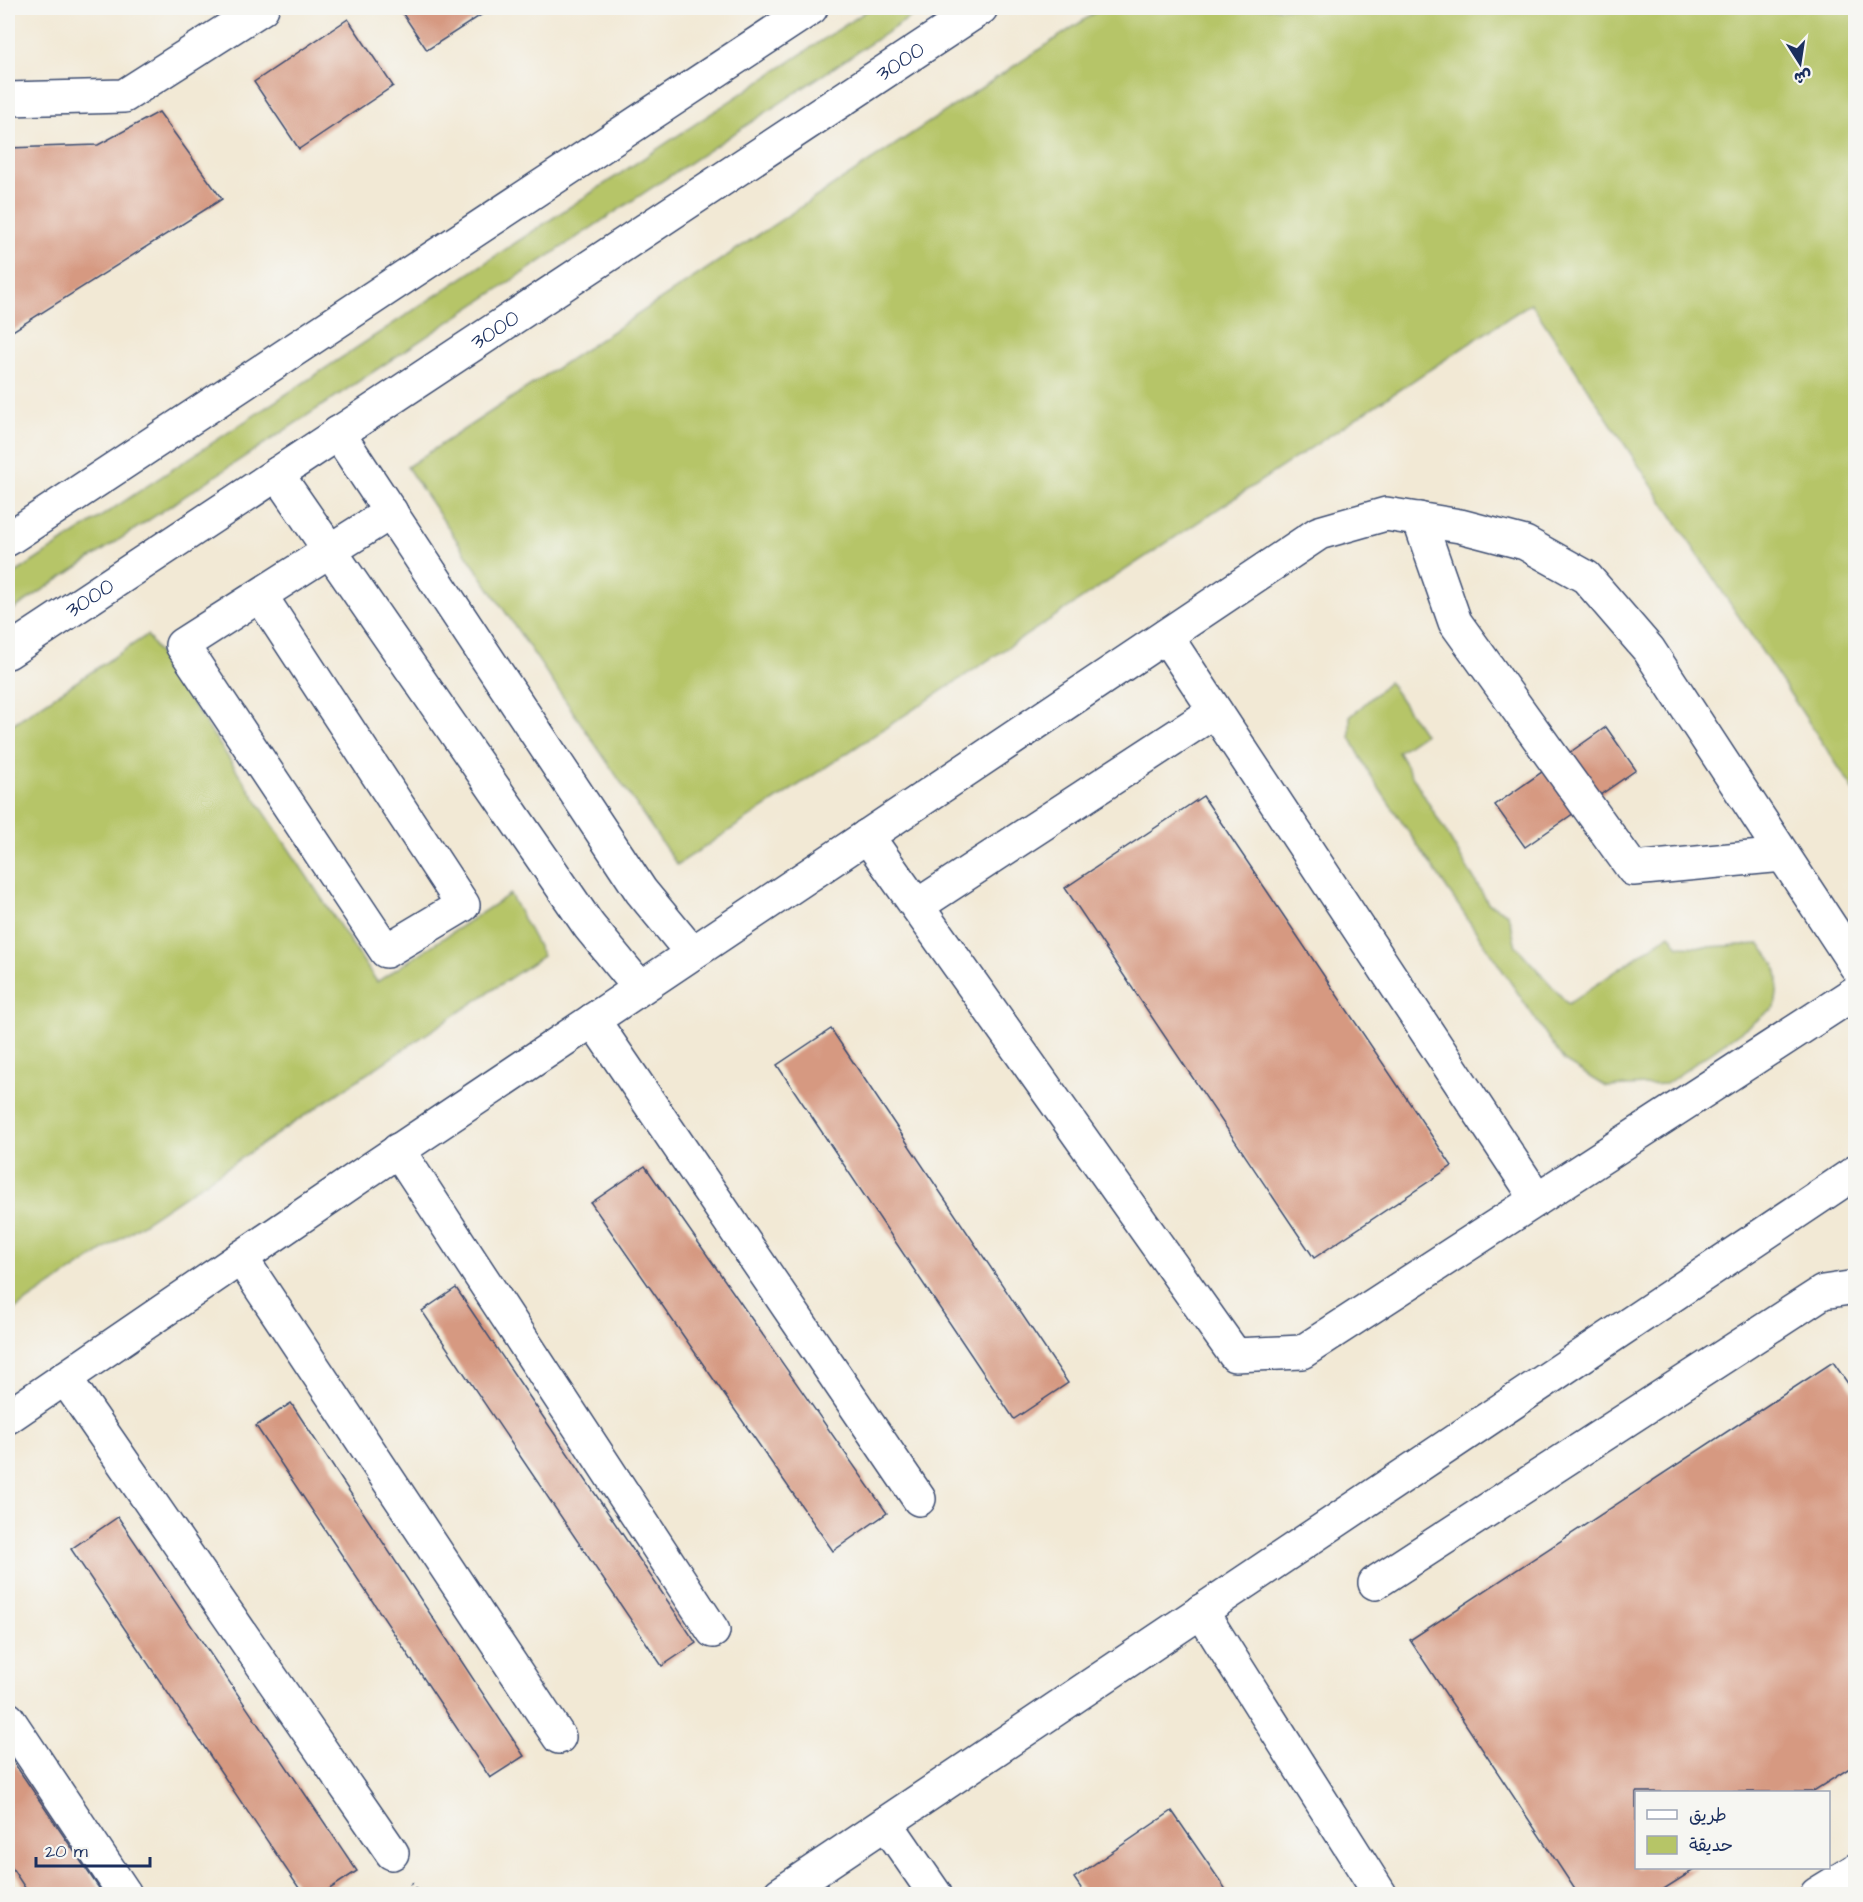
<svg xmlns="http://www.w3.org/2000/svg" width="1863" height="1902" viewBox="0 0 1863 1902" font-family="'Architects Daughter','Playpen Sans Arabic',sans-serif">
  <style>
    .green { fill: #b6c567; stroke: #687a62; stroke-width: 1.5 }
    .building { fill: #d69981 }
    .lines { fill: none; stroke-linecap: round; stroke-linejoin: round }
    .minor-casing { stroke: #3b4b70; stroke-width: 36 }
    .path { stroke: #3b4b70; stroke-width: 4; stroke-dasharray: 1.5 4.5; stroke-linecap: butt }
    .minor { stroke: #fff; stroke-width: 33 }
    .labels { text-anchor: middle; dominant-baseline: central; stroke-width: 4.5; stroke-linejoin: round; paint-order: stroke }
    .street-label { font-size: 22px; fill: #1b2f5e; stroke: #f6f6f2 }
  </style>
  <rect width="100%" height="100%" fill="#f6f6f2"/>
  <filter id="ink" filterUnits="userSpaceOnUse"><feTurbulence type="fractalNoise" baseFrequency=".0167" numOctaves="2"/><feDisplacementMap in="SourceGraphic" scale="12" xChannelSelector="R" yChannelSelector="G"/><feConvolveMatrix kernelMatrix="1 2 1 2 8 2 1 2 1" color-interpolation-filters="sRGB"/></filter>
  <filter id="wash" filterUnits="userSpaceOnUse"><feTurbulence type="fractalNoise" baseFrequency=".008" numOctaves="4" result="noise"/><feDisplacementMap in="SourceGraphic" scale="24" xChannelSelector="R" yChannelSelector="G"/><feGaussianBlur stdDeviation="1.35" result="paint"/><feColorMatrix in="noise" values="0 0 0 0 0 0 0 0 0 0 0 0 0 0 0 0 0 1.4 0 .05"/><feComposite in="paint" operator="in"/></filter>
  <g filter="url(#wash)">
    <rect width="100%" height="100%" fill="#f2e9d5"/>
    <path class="green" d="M871,8H924L8,613V578Z
      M1102,8H1855V792L1531,303L677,865L407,467Z
      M147,635L377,982L510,894L543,956L8,1314V727Z
      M1389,682L1424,734L1398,752L1488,903L1508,914L1516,946L1568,1004L1670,934L1678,946L1707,947L1759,944C1781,967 1780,976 1775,1007L1666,1084L1607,1087L1564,1061L1372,778L1350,737V717Z"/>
    <g id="blocks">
      <path class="building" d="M399,8H492L427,50Z
        M348,19L393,86L299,149L254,82Z
        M159,112L222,199L8,334V148L98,145Z
        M1606,727L1636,770L1525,847L1495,805Z
        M1203,796L1452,1166L1314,1258L1065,888Z
        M831,1029L1068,1383L1014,1419L777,1065Z
        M645,1166L887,1513L833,1551L591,1203Z
        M456,1288L696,1643L662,1666L422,1311Z
        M1833,1362L1856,1395V1764L1812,1792H1636V1868H1697L1656,1894H1578L1410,1640Z
        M291,1403L524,1756L490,1778L256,1426Z
        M118,1517L357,1871L322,1894H303L71,1549Z
        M8,1754L103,1894H29L8,1862Z
        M1172,1811L1229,1894H1085L1074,1878Z"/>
    </g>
  </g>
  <g filter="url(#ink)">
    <use href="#blocks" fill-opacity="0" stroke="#3b4b70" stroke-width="1.5"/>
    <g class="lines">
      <g class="minor-casing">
        <g id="minor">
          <path d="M8,99L124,96L262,8"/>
          <path d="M338,433L641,891L692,953"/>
          <path d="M277,474L589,926L640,988"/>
          <path d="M1419,519L1455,622L1633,869L1783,855"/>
          <path d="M8,539L811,8"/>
          <path d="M260,595L463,905L386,951L182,645C252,600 321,556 391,512"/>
          <path d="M1166,636L1537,1199"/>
          <path id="s1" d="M8,652L981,8"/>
          <path d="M867,836L1235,1355L1302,1352L1856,992"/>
          <path d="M917,906L1215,711"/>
          <path d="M593,1020L919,1499"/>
          <path d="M398,1150L713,1631"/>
          <path d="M241,1258L559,1737"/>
          <path d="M65,1378L392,1853"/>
          <path d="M8,1417L362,1175L1319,533L1386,514L1460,526L1525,543L1586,577L1649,650L1856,966"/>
          <path d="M1375,1583L1823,1292L1856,1287"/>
          <path d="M1201,1611L1380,1894"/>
          <path d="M8,1719L125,1894"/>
          <path d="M886,1823L935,1894"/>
          <path d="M780,1894L1856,1172"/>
          <path d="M1817,1894L1856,1870"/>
        </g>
      </g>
      <path class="path" d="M411,1883L419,1894"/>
      <use href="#minor" class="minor"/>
    </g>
  </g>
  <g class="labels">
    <g class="street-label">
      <text stroke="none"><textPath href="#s1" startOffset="1070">3000</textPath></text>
      <text stroke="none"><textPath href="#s1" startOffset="584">3000</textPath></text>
      <text stroke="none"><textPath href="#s1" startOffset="98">3000</textPath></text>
    </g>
  </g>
  <rect width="1863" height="1902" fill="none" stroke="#f6f6f2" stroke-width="30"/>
  <rect x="1635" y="1791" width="195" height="78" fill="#f6f6f2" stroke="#9ea6b7" stroke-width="1.5"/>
  <rect x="1647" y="1810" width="30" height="9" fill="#ffffff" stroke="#9ea6b7" stroke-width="1.5"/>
  <text x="1689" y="1821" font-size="18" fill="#1b2f5e">طريق</text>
  <rect x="1647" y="1836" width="30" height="18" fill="#b6c567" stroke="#9ea6b7" stroke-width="1.5"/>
  <text x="1689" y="1851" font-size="18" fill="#1b2f5e">حديقة</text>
  <g transform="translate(1800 63) rotate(168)" stroke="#f6f6f2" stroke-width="4.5" paint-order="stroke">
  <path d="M0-4.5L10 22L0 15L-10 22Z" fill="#1b2f5e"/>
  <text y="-9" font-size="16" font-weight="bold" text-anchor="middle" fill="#1b2f5e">ش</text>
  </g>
  <path d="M36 1857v9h114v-9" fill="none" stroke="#1b2f5e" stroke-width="3"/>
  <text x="45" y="1857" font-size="18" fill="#1b2f5e" stroke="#f6f6f2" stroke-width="4.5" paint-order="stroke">20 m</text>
</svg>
